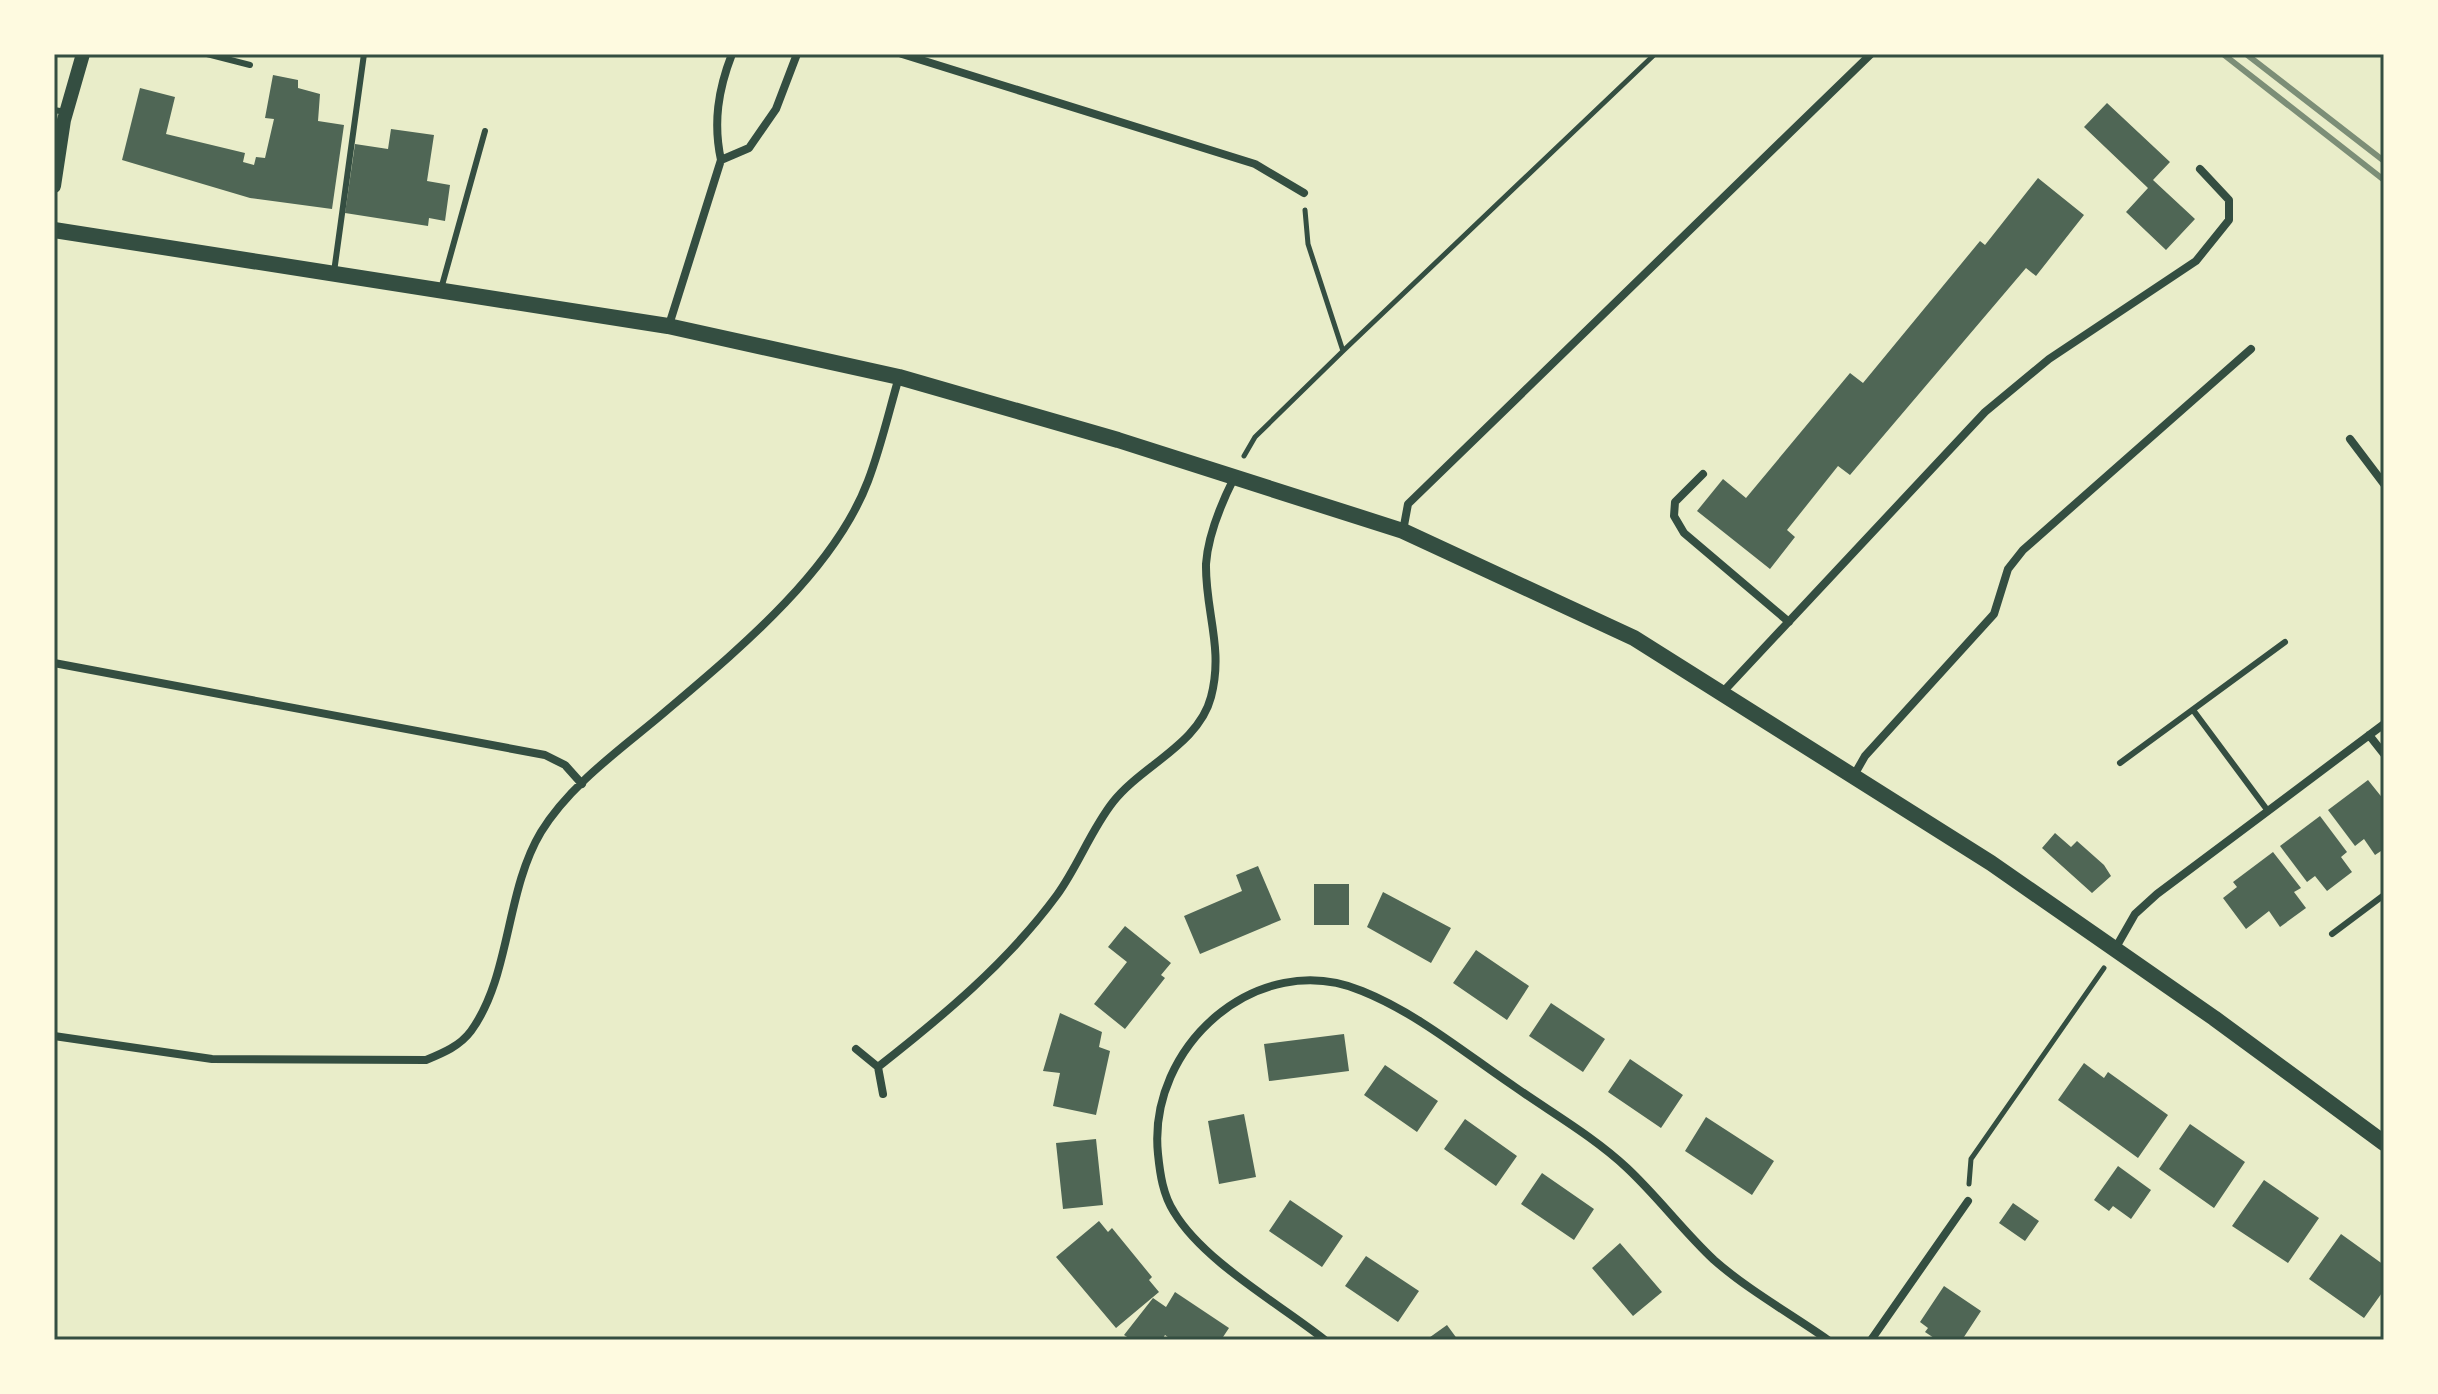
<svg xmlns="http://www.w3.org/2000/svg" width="2438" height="1394" viewBox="0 0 2438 1394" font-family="'Roboto Condensed',sans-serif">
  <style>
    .building { fill: #4f6655 }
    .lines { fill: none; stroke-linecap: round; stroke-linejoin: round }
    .path { stroke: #344e41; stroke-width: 5 }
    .service { stroke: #344e41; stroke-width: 6 }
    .minor { stroke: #344e41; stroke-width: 8 }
    .tertiary { stroke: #344e41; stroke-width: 14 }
    .secondary { stroke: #344e41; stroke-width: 16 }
    .rail { stroke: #7c8e77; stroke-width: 6 }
    .neatline { fill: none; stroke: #344e41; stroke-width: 3 }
  </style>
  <rect width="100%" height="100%" fill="#e9edc9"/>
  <path class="building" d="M273,75L298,80V88L320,94L318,121L344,125L332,209L250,198L122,160L140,88L175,97L166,134L245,153L243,162L254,165L256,157L265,158L274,119L265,118Z
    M2107,103L2170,162L2153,180L2195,219L2166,250L2126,212L2148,188L2084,127Z
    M391,129L434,135L427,181L450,185L445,221L429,218L428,226L345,213L355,144L388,149Z
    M2038,178L2084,215L2036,276L2026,268L1850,475L1838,466L1787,530L1795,537L1770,569L1697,511L1723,479L1746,498L1850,373L1863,383L1980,241L1985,245Z
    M2368,780L2384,800V849L2375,855L2364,839L2355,846L2328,810Z
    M2320,816L2347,852L2341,857L2352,872L2327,891L2315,876L2307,882L2280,846Z
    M2055,833L2071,847L2077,841L2104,865L2111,876L2092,893L2042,848Z
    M2273,852L2301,888L2294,892L2306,908L2280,927L2269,911L2246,929L2223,898L2237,887L2233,882Z
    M1258,866L1281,920L1200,954L1184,916L1242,891L1236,875Z
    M1314,884H1349V925H1314Z
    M1383,892L1451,928L1431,963L1367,927Z
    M1125,926L1171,963L1161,975L1165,978L1125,1029L1094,1004L1127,962L1108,947Z
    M1476,950L1529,986L1507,1020L1453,983Z
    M1551,1003L1605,1039L1583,1072L1529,1036Z
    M1060,1013L1102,1032L1099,1047L1110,1051L1096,1115L1053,1106L1060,1073L1043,1071Z
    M1344,1034L1349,1071L1269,1081L1264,1044Z
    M1630,1059L1683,1095L1661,1128L1608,1092Z
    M2084,1063L2104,1078L2108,1072L2168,1115L2138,1158L2058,1100Z
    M1385,1065L1438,1101L1417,1132L1364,1095Z
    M1244,1114L1256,1177L1219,1184L1208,1121Z
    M1706,1117L1774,1161L1752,1195L1685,1151Z
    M1465,1119L1517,1156L1496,1186L1444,1149Z
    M2190,1124L2245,1162L2214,1208L2159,1169Z
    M1096,1139L1103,1205L1063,1209L1056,1143Z
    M2118,1166L2151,1190L2131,1219L2113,1206L2109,1211L2094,1200Z
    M1542,1173L1594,1209L1574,1240L1521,1204Z
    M2264,1180L2319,1218L2288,1263L2232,1226Z
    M1290,1200L1343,1236L1322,1267L1269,1231Z
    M2013,1203L2039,1221L2025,1241L1999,1223Z
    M1099,1221L1108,1232L1112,1228L1152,1277L1149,1280L1159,1292L1116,1328L1056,1257Z
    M2341,1234L2384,1265V1290L2364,1318L2309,1279Z
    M1620,1243L1662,1292L1633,1316L1592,1268Z
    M1366,1256L1419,1291L1398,1322L1345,1286Z
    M1944,1286L1981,1311L1962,1340H1937L1925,1332L1928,1328L1920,1322Z
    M1175,1292L1229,1328L1221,1340H1172L1165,1335L1162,1340H1132L1124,1335L1153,1298L1166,1307Z
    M1447,1325L1458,1340H1426Z"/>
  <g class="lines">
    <path class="path" d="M1305,210L1308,244L1343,351
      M1244,456L1255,437L1343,351L1655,54
      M1969,1184L1971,1159L2104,968"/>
    <path class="service" d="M207,54L250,65
      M54,110L66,112
      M334,272L364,54
      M441,289L485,131
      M2193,710L2268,811
      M2120,763L2285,642
      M2332,934L2384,895"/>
    <path class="minor" d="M902,54L1255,164L1304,193
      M721,160L749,148L776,109L797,54
      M669,325L721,160C713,123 718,90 732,54
      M2350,439L2384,484
      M1703,474L1675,502L1674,516L1684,533L1789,622
      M1403,531L1408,504L1871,54
      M54,663L545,755L565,765L582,784
      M1721,694L1985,412L2049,359L2196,261L2229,220V200L2200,169
      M2369,735L2384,754
      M1853,777L1865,756L1994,614L2008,569L2023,550L2251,349
      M2115,949L2135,914L2157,894L2384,724
      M54,1036L212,1059L426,1060C443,1053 460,1046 471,1031C511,976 505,892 541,832C571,783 624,747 666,711C738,650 834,571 868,481C881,447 889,411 899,377
      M856,1049L878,1067L883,1094
      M878,1067C943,1016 1007,963 1057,895C1078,866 1091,830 1113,802C1141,766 1199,744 1211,697C1224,648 1205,611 1206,564C1208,535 1221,504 1234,478
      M1325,1340C1280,1304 1204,1262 1174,1212C1163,1195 1160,1174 1158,1154C1147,1047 1257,947 1362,991C1417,1013 1466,1054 1515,1087C1552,1113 1594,1137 1627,1168C1658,1197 1683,1231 1714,1260C1748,1290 1791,1314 1828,1340
      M1871,1340L1968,1201"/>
    <path class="tertiary" d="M54,186L64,120L83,54"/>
    <path class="secondary" d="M54,230L668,326L899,377L1118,440L1403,531L1634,638L1991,863L2214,1018L2384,1143"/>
    <path class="rail" d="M2223,54L2384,180
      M2246,54L2384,161"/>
  </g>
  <rect width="2438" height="1394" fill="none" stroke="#fefae0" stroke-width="112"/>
  <rect x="56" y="56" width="2326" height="1282" class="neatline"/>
</svg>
